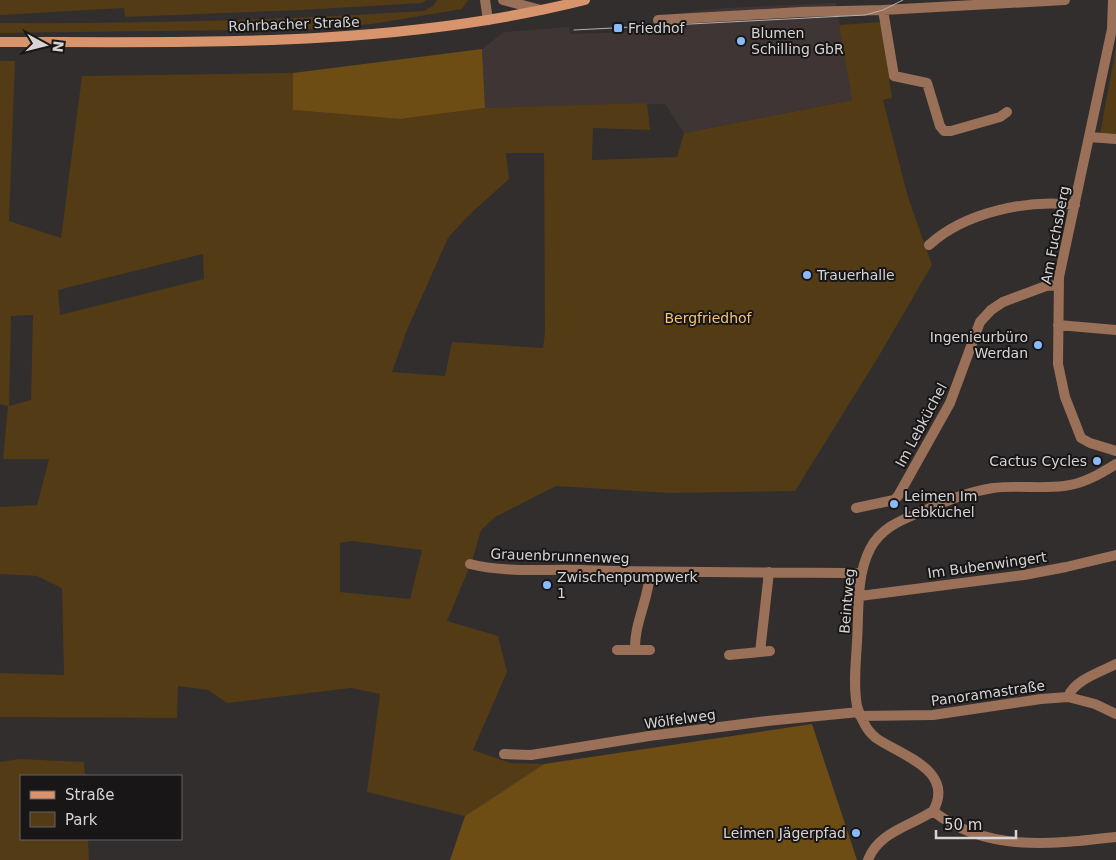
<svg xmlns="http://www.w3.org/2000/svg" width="1116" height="860" viewBox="0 0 1116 860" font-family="'DejaVu Sans',sans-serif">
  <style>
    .built { fill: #3f3534 }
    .green { fill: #523b15; fill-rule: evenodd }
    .forest { fill: #6e4d14 }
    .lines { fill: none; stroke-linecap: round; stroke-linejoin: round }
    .minor { stroke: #9a7058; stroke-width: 10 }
    .secondary { stroke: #d7946d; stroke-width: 10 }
    .tram { stroke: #b4b1b1; stroke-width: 1 }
    .poi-dot { fill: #8abafc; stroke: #181616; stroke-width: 2 }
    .labels { text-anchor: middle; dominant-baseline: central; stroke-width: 4; stroke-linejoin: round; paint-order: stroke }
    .street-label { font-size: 14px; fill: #d6d4d4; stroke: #181616 }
    .poi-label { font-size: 14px; fill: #d6d4d4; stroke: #181616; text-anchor: start }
    .park-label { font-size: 14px; fill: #f6c273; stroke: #181616 }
  </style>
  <rect width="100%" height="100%" fill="#312e2d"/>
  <path class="built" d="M836,3L852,100L684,133L665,104L485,108L482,49L504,32L569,27L570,34L662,31L655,16L725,8Z"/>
  <path class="green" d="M0,0H427L422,3L301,10L125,17L124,8L0,15Z
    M437,0H468L462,9L372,24L312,29L0,33V23C142,24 283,20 424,11L434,5Z
    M881,22L892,98L883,100L908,197L932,265L877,359L795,491L670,493L556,486L495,517L481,530L472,561L447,621L498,636L507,672L473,750L511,763L544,764L465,816L367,792L380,694L351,688L227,703L208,690L178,686L177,718L0,717V673L64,675L62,588L37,576L0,574V507L37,505L49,459H3L8,406L0,404V61H15L9,221L61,238L82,76L293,73V110L400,119L485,108L647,103L650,130L593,128L592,160L677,157L684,133L852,100L839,25ZM506,153H544L545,332L543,348L452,342L445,376L392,372L407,330L448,238L469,215L509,179ZM203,254L204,279L60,315L58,290ZM33,315L31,400L9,406L11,316ZM352,541L422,550L410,599L340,592V543Z
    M1116,47V135L1100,134Z
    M19,759L84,762L85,776H21V839H88L89,860H0V762Z"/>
  <path class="forest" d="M482,49L485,108L400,119L293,110V73Z
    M812,724L857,860H450L465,816L544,764Z"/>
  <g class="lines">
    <path class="minor" d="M485,0L488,20
      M503,0L541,10
      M1113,0L1112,29L1059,277L1058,364L1065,397L1081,438L1090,443L1116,451
      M883,10L894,76L927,83L940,126L944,131H951L1000,117L1007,112
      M658,20L801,12L883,10L1065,0
      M1089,137L1116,139
      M929,245C965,212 1028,199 1075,205
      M1058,325L1116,330
      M856,508L894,500L898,496L950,403L980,322L991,310L1003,302L1046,286L1058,285
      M470,564C506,573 543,569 580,570C674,573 768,572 862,573
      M860,596L1024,575L1066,567L1116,555
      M617,650H650
      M635,650C634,623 649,599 650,572
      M760,652L770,651
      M729,655L760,652L769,572
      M1068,697C1074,680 1101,672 1116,664
      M860,716L933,715L1041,699L1068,697L1095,704L1116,714
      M504,754L531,755L649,736L767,721L859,712
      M933,811C986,853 1054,844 1116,837
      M868,860C878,832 911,826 933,811C956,770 900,755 876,738C871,734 867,729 864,723C861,718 859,712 857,706C853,685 856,662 857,642C859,612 856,576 870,549C880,529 899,521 918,513C942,503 966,492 993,488C1016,485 1041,489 1064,486C1083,484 1100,474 1116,464"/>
    <path class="secondary" d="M0,42C196,42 394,48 585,0"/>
    <path class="tram" d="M574,30L865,15L883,10L903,0"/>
  </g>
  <g class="poi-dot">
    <rect x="613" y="23" width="10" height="10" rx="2.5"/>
    <circle cx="741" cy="41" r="5"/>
    <circle cx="807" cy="275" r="5"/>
    <circle cx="1038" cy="345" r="5"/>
    <circle cx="1097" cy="461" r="5"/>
    <circle cx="894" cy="504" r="5"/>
    <circle cx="547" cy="585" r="5"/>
    <circle cx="856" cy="833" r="5"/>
  </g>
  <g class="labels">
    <g class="street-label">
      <text transform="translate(294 24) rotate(-2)">Rohrbacher Straße</text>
      <text transform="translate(1055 235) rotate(-79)">Am Fuchsberg</text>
      <text transform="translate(921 425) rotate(-62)">Im Lebküchel</text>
      <text transform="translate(560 556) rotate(2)">Grauenbrunnenweg</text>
      <text transform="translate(987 565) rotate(-8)">Im Bubenwingert</text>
      <text transform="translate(847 601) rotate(-85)">Beintweg</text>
      <text transform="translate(988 693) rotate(-8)">Panoramastraße</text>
      <text transform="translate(680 719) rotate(-8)">Wölfelweg</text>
    </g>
    <g class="poi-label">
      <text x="628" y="28">Friedhof</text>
      <text x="751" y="33">Blumen<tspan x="751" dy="16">Schilling GbR</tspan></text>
      <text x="817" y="275">Trauerhalle</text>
      <text x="1028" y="337" text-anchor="end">Ingenieurbüro<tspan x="1028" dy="16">Werdan</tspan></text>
      <text x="1087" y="461" text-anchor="end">Cactus Cycles</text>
      <text x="904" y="496">Leimen Im<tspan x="904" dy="16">Lebküchel</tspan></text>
      <text x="557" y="577">Zwischenpumpwerk<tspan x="557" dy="16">1</tspan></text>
      <text x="846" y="833" text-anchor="end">Leimen Jägerpfad</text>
    </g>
    <g class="park-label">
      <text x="708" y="318">Bergfriedhof</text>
    </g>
  </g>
  <rect x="20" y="775" width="162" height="65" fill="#181616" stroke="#646262"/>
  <rect x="30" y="791" width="25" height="8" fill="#d7946d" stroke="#646262"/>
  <text x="65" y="800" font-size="15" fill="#d6d4d4">Straße</text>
  <rect x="30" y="812" width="25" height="15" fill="#523b15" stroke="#646262"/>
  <text x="65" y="825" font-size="15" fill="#d6d4d4">Park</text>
  <g transform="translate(45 45) rotate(97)" stroke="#181616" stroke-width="4" paint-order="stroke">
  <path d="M0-4L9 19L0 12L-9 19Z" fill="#d6d4d4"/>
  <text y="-8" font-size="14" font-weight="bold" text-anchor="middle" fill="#d6d4d4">N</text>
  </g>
  <path d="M936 830v8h80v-8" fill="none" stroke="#d6d4d4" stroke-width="2.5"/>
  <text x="944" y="830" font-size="15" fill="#d6d4d4" stroke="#181616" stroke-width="4" paint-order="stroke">50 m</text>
</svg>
